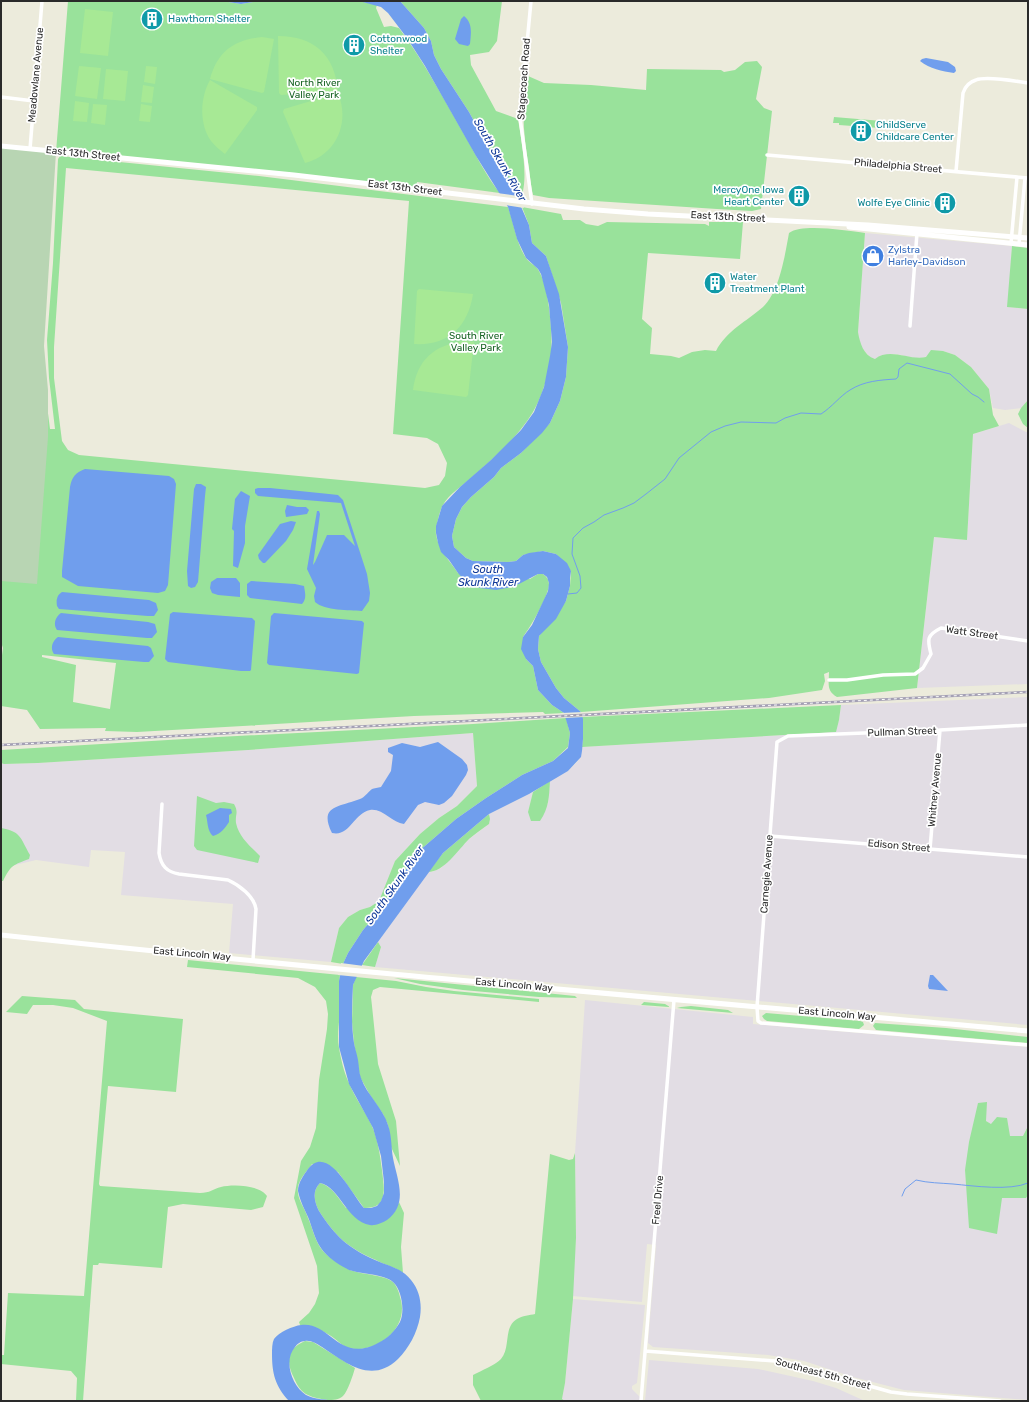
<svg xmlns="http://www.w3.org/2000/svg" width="1029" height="1402" viewBox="0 0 1029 1402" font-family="Rubik,sans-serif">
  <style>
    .industrial { fill: #e2dde4 }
    .green { fill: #99e29b; fill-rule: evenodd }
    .cemetery { fill: #b8d5b3 }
    .pitch { fill: #a7e995 }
    .water { fill: #709eed }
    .pier { fill: #ecebdc }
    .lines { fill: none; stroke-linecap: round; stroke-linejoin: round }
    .stream { stroke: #709eed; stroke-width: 1 }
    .street { stroke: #fff; stroke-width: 3.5 }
    .secondary { stroke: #fff; stroke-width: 5 }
    .rail-casing { stroke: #a39fb4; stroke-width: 2.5 }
    .rail { stroke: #fff; stroke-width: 1; stroke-dasharray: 3; stroke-linecap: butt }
    .labels { text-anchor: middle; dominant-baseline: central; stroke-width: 3.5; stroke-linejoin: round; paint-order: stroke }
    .culture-label { font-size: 10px; fill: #0d838f; stroke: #fff; text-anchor: start }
    .street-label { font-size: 10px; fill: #2a2a2a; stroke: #fff }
    .park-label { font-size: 10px; fill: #1b6627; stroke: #fff }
    .shop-label { font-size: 10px; fill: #366cbe; stroke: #fff; text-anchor: start }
    .water-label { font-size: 11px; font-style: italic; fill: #0f3898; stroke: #fff }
  </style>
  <rect width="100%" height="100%" fill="#ecebdc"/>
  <path class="industrial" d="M865,233L1012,246L1008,307L1028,309V400L1021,408L1005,410L993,408L989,389L971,367L955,355L943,351L919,359L896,354L880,356L876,359L871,358L861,347L858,332Z
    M1009,423L1026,432H1028V684L917,688L934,537L967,540L973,434Z
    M1028,697V1025L375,967L381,947L378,942L428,872H432L441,868L469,839L489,824L490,819L489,814L533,792L528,812L548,804L550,781L568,771L578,761L582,751V747L835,732L839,720L841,705Z
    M473,733L477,786L457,806L439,818L420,834L395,861L379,901L370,907L360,910L348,917L339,928L331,962L229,953L233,904L121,895L125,852L91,850L89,867L36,860L11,866L1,865V763L4,764L38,763L248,750Z
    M585,1000L753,1017V1024L1028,1047V1126L1023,1136H1010L986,1121L965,1170L967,1192L1002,1198H1026L1028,1195V1400L904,1390L853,1377L804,1361L768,1355L653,1347L648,1343L656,1245L647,1244L642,1302L572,1296L576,1238L575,1153Z
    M573,1299L645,1305L637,1383L632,1386V1389L641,1398V1401H565L562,1399L565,1383Z
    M649,1360L758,1369L813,1381L836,1388L865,1401H645Z"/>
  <path class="green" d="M68,1H222L241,4L259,1H359L377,5L376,8L384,27L391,26L399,28C425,63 446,103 468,141C478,159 487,177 500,193L417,182L416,189L56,152Z
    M400,1H502L497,41L489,52L470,55L471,65L496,111L518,119C521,137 529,181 521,196L515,195L506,172L496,162L469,112L441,69L434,55L431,41L424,28Z
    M757,61L762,67L756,99L764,108L772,111L761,209L752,211L717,209L549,198L533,195C531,187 530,177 529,168C524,138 520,106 528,76L544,83L591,85L646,90L647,69L721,70L724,72L735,70L745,62Z
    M834,117L894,122L899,121L900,123V128H896L893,125V129L839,125V123H833Z
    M60,156L259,176L508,207C514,223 516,243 526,258C529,263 536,265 539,271C549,288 553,333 551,354C548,381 539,408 521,429C507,447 488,463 471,478C462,486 449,494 443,505C440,509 435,530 436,534C438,550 450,561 458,573L530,579L538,574H543C547,577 549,580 549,585C548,597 531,626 523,637L526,659L533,666L538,690L552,705L564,713L545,714L543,712L414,716L137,732L105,731L106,728L40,729L27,710L1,706V662L3,648L2,645L1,628L2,591L1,576L43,374L50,429H55L49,378L47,340L53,263L58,159ZM66,168L409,201L393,434L427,438L438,444L447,463L445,476L439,485L425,488L79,455L68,450L62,441L54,378V347ZM42,655L116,663L110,709L73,702L76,665L42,657Z
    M522,207L561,214L563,220H580L586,224L598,226L607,222L705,224L709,226V222H743L740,259L648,253L642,319L652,328L650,354L671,356L679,358L692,352L705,350L716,351C726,331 747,321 763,307C780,291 785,254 789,233C803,223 847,231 865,233L858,332C860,343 863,355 875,359C890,347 910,361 926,357L931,350L943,351L955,355L971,367L989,389L993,415L999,426L973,434L967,540L934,537L917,688L837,697C826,691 829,683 829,672L824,674L825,681L822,690L769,698L581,712L564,698L556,688L541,662L538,649L539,636L566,601L570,586L571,571L556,554L543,551L523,555L516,561L508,562L473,561L466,558L454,547L452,536L456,519L462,507L471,497L494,477L501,468L521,453L550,423L560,401L566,377L568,347L561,303L546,256L532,243L529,225Z
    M1012,246L1028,248V309L1007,307Z
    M1028,400V428L1023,424L1018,414L1021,408Z
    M841,705L839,720L836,732L582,747L583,739L582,717Z
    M566,718L570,733L568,747L553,761L522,775L486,798L456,819L426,845L420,850L394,886L385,904L363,930L348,953L343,964L331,962L339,928L348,917L360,910L370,907L379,901L395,861L420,834L439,818L457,806L477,786L473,733L248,750L38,763L4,764L1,763V750L218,737L473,724Z
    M550,781C549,797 549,808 540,821H531L528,812L533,792Z
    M197,796L216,803L224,802L234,804C239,813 235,814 236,823C239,837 250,846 260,856L258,863L197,850L194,846Z
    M489,814L490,819L489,824C482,829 475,834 469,839C458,850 444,872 428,872L443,853Z
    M1,828C22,832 20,838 30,855L29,859C13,865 11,865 3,881H1Z
    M378,942L381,947L375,967L362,965Z
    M188,960L340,975C338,988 340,999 340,1012C339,1023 337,1036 339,1048C341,1059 344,1073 349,1083C355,1098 365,1111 372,1126C378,1140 380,1155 382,1170C384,1188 389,1209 364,1208L338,1172L312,1164C308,1170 299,1179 298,1187C296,1198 305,1208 308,1218C313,1229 315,1242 323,1251C329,1258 340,1264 348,1269C359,1275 385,1274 394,1283C397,1287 399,1292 400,1297C409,1323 386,1347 360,1349C344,1350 343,1344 331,1336C321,1330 312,1325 300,1325L299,1322L309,1313L315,1304L319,1293L317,1266L294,1198L301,1161L310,1147L316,1128L319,1080L327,1029L328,1014L326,1001L315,987L298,978L187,967Z
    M356,977L396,981L426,987L454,991L539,999V1002L380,987L373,990L371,997L372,1006L378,1064L396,1121L400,1166L391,1147L388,1125L383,1114L370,1095L360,1077L354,1043L352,1022L353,985Z
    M394,978L575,996L577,998L539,997L463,990L420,984Z
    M22,996L75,1000L84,1009L183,1019L176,1092L108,1086L99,1184L100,1186L200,1193C210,1193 213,1189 221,1187C233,1184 260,1185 267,1196L263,1207L251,1210L183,1204L168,1207L162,1268L99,1263L98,1265H93L83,1401H76L77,1378L71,1371L1,1364V1355H4L8,1293L84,1296L107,1021L73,1008L53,1005H33L27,1014L6,1012Z
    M644,1002L665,1004L670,1007L641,1005Z
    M691,1006L728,1010L733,1013L677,1008L681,1007Z
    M766,1013L860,1021L863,1022L864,1025L859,1029L767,1021L764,1019L762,1016Z
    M875,1023L946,1028L1028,1037V1043L876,1030L873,1026Z
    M987,1102L986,1121L991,1124L997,1117L1007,1118L1010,1136H1023L1028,1126V1195L1026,1198H1002L997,1234L969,1228L965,1170L969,1142L978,1103Z
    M575,1153L576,1238L573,1299L565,1383L562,1399L565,1401H481L473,1385V1375C482,1370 494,1366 501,1359C511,1348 503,1327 517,1319C522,1316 530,1315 535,1314L550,1154L569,1160L573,1159Z
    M320,1183C332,1186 339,1199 346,1208L395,1211L399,1202L404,1213L401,1247L403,1273C395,1267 385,1265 376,1260C348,1248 335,1236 319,1211C314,1201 312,1191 320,1183Z
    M305,1341L313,1342L355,1368C353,1375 348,1391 343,1396C339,1400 333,1400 328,1400C321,1399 314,1398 308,1395C301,1392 297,1385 294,1378C286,1362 286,1349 305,1341Z"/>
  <path class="cemetery" d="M1,147L56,152L44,346L48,390V437L37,584L1,581Z"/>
  <path class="pitch" d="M85,9L113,12L108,56L80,53Z
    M278,36C314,36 335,55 338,91L281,95L279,93Z
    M262,37L274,39L264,92L262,93L210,79C218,51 234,40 262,37Z
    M79,66L101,68L97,99L75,96Z
    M146,66L157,67L155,84L144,82Z
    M106,69L128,71L125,101L103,99Z
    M210,80L257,107V110L225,154C220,150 215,146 211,141C199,124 200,98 210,80Z
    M143,85L154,87L152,103L141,102Z
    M338,93C350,122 337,155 305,163L283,112L284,109Z
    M75,101L89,103L87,122L73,121Z
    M93,104L107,105L105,125L91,123Z
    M141,104L152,106L150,122L139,121Z
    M419,289L473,294C468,327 448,346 414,344L417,291Z
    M464,341L474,342L468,395L466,397L413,390C417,360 434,345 464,341Z"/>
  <path class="water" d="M222,1H259L241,4Z
    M359,1H400L424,28L431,41L434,55L441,69L469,112L496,162L506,172L529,225L532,243L546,256L559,294L568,347L566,377L560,401L550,423L542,433L521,453L501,468L494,477L471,497L462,507L456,519L452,536L454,547L466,558L473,561L508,562L516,561L523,555L529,553L543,551L556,554L567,563L571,571L570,578V586L566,601L556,619L539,636L538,649L541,662L556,688L564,698L581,712L583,719V739L582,751L581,757L568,771L529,794L489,814L443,853L364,961L353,985C352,1004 351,1024 354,1043C355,1049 357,1054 358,1060C359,1066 359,1073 361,1078C367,1095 383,1108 388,1125C392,1136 391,1148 393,1158C397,1179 409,1204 387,1220C382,1223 375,1226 370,1225C346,1221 340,1187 320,1183C312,1191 314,1201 319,1211C335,1236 348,1248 375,1260C388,1266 402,1268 411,1280C420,1291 422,1304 420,1317C417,1333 409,1348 398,1359C371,1385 345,1362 322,1347C317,1344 311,1340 305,1341C301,1341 297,1344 295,1347C283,1361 292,1386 306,1395C315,1400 326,1399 336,1401H289C275,1386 272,1373 272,1354C272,1349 272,1343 274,1339C279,1332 293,1326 301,1325C330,1321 339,1364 378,1343C387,1339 395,1331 400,1322C405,1312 402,1290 393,1282C384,1274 361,1274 349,1270C341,1266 330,1259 324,1252C315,1242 313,1229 308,1217C304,1208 300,1201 298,1191C298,1183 303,1176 308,1169C328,1143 352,1195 364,1208H371L377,1206L381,1201L384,1193V1182L381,1156L373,1128L349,1084L339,1047V981L342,966L348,953L363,930L382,908L394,886L420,850L426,845L456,819L486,798L522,775L553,761L568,748L570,733L564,713L552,705L538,690L533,666L526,659L521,649L523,637L532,625L548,591L549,583L547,577L543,574H538L519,584L507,588L496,590L480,588L465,581L458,573L449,560L441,552L438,543L436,533V526L442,506L460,487L491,460L521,430L534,412L544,387L550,356L552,342L549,305L541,274L538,269L526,258L517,239L508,207L476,156L425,66L407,38L388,13L381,7Z
    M464,16C473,23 471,34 470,44L468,46L459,44L455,39L461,19Z
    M926,58L948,62L955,67L956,71L954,73C942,71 930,69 920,61L922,59Z
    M85,469L169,476L174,479L176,484L168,585L165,591L158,593L78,586L62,577V571L70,487C72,477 75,473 85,469Z
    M196,484H201L206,487L205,496L198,582L195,587L191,588L188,586L187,571L194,489Z
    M258,488H270L329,494L338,495L343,500L367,574L370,593L369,601L362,611C349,610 325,611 315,602L314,596L316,588L307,569L317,511H319L320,514L313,565L315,562L327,535H344L355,546L341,503L258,496L255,493V489Z
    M241,491L250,496L245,526V543L238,568L233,566L234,531L232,529L235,499Z
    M287,505L297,507H306L309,510L307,514L286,517L285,511Z
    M291,521L296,522L293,530L286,541L265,563H263L259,559L258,555L280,524Z
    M217,578H236L240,583V597L218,595L212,593L210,588L211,582Z
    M251,581L295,584L304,586C305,593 307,598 302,604L250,598L247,595V584Z
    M62,592L149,600L156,603L158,610L154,616H148L59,609L57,606C56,600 57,595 62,592Z
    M173,612L252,618L255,621L251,670L250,671H241L168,662L165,659L170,614Z
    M61,613L148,622L155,624L157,632L152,638H147L57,630C53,625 55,617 61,613Z
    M274,613L362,621L364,623L359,673L357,674L269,665L267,663L271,616Z
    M58,637L148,646L151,648L154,656L149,662H144L54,654C50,649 52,641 58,637Z
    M438,742L462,759L467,765L468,770L466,775L452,796L444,803L439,805L425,802L418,805L404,824C392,823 383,808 370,810C353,814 350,837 332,833C318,805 340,807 360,799C365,797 367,793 372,789C374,788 378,788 381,787L391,771L393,755L388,752V748L402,743L420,747Z
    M220,808L231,809L232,813L229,815V822C225,828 221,834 213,836C207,831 208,822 206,815Z
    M930,975H933L948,991L929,989L928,986Z"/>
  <path class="pier" d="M497,193L518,196L524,208L505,205Z
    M583,712L584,717L564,718L561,713Z
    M341,963L364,966L358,977L338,975Z"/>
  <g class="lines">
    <path class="stream" d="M568,594L577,593L581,588L580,576L572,554L573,538L583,528L594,522L604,515L623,508L634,503L646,494L665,479L679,458L711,432L725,426L741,422L776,423L785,418L801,413L821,414C832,407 840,396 850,390C864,381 880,380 896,379L898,377L899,369L907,363L950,374L972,394L978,397L984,402
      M902,1196L905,1189L916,1180C928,1183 941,1183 953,1184C974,1186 1010,1191 1028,1183"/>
    <path class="street" d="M531,1L520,118L532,204
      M1,97L34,101
      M30,149L42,1
      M767,155L1028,178
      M956,171L963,93C965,87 969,82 976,80C986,76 1016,81 1028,83
      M1011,243L1017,177
      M1019,244L1025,178
      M910,326L917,233
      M829,680H847L883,675L915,674L923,668L931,654C927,639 927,635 941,628L1028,641
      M1028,725L940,730L788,736L777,742L757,1007L758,1021L761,1023L1028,1045
      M162,804L159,853C161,866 167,872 179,874L228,880C239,885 254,896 256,909L253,960
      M770,836L1028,857
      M930,849L940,730
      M645,1351L775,1361L802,1367L891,1392L907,1394L1000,1401
      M641,1401L674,1000"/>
    <path class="secondary" d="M1,146L294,175L584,209L648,214L868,225L1028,238
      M849,227L1028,245
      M1,935C343,972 686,1000 1028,1031"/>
    <g class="rail-casing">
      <path id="rail" d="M1,745L1028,692"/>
    </g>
    <use href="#rail" class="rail"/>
  </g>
  <defs>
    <g id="building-disc" transform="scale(1.15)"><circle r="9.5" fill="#0f9aa8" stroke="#fff"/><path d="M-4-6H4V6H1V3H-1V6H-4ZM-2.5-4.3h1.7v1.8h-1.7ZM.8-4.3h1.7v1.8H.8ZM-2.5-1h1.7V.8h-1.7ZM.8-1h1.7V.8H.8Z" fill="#fff"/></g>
    <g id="shop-disc" transform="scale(1.15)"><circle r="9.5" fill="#3f7fe0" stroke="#fff"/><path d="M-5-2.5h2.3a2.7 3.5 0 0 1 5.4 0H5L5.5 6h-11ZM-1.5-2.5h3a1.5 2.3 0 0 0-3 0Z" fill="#fff"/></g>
  </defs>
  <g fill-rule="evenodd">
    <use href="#building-disc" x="152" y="19"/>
    <use href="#building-disc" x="354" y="45"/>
    <use href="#building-disc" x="861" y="131"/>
    <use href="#building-disc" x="799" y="196"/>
    <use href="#building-disc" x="945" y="203"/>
    <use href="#shop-disc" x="873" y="256"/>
    <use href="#building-disc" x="715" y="283"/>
  </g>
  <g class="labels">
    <g class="culture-label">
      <text x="168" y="19">Hawthorn Shelter</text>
      <text x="370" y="39">Cottonwood<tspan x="370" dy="12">Shelter</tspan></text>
      <text x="876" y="125">ChildServe<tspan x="876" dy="12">Childcare Center</tspan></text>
      <text x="784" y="190" text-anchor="end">MercyOne Iowa<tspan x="784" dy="12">Heart Center</tspan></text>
      <text x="930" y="203" text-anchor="end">Wolfe Eye Clinic</text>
      <text x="730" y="277">Water<tspan x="730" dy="12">Treatment Plant</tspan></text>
    </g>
    <g class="street-label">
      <text transform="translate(36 75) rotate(-85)">Meadowlane Avenue</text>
      <text transform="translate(524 79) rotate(-86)">Stagecoach Road</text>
      <text transform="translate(83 154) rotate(6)">East 13th Street</text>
      <text transform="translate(898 166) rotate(5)">Philadelphia Street</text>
      <text transform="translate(405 188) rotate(7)">East 13th Street</text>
      <text transform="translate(728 217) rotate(3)">East 13th Street</text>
      <text transform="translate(972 633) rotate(8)">Watt Street</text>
      <text transform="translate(902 732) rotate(-2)">Pullman Street</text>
      <text transform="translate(935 790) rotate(-85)">Whitney Avenue</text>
      <text transform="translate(899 846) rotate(5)">Edison Street</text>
      <text transform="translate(767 874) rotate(-86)">Carnegie Avenue</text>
      <text transform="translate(192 954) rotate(5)">East Lincoln Way</text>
      <text transform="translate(514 985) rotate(5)">East Lincoln Way</text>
      <text transform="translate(837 1014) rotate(5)">East Lincoln Way</text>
      <text transform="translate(658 1200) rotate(-85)">Freel Drive</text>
      <text transform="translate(823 1374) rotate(15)">Southeast 5th Street</text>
    </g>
    <g class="park-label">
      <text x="314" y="83">North River<tspan x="314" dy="12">Valley Park</tspan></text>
      <text x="476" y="336">South River<tspan x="476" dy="12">Valley Park</tspan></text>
    </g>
    <g class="shop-label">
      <text x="888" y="250">Zylstra<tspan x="888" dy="12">Harley-Davidson</tspan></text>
    </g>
    <g class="water-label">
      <text transform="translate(500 160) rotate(60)">South Skunk River</text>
      <text x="488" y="569">South<tspan x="488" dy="13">Skunk River</tspan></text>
      <text transform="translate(395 885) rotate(-55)">South Skunk River</text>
    </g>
  </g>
  <rect width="1029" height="1402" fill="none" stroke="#2a2a2a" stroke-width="4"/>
</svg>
